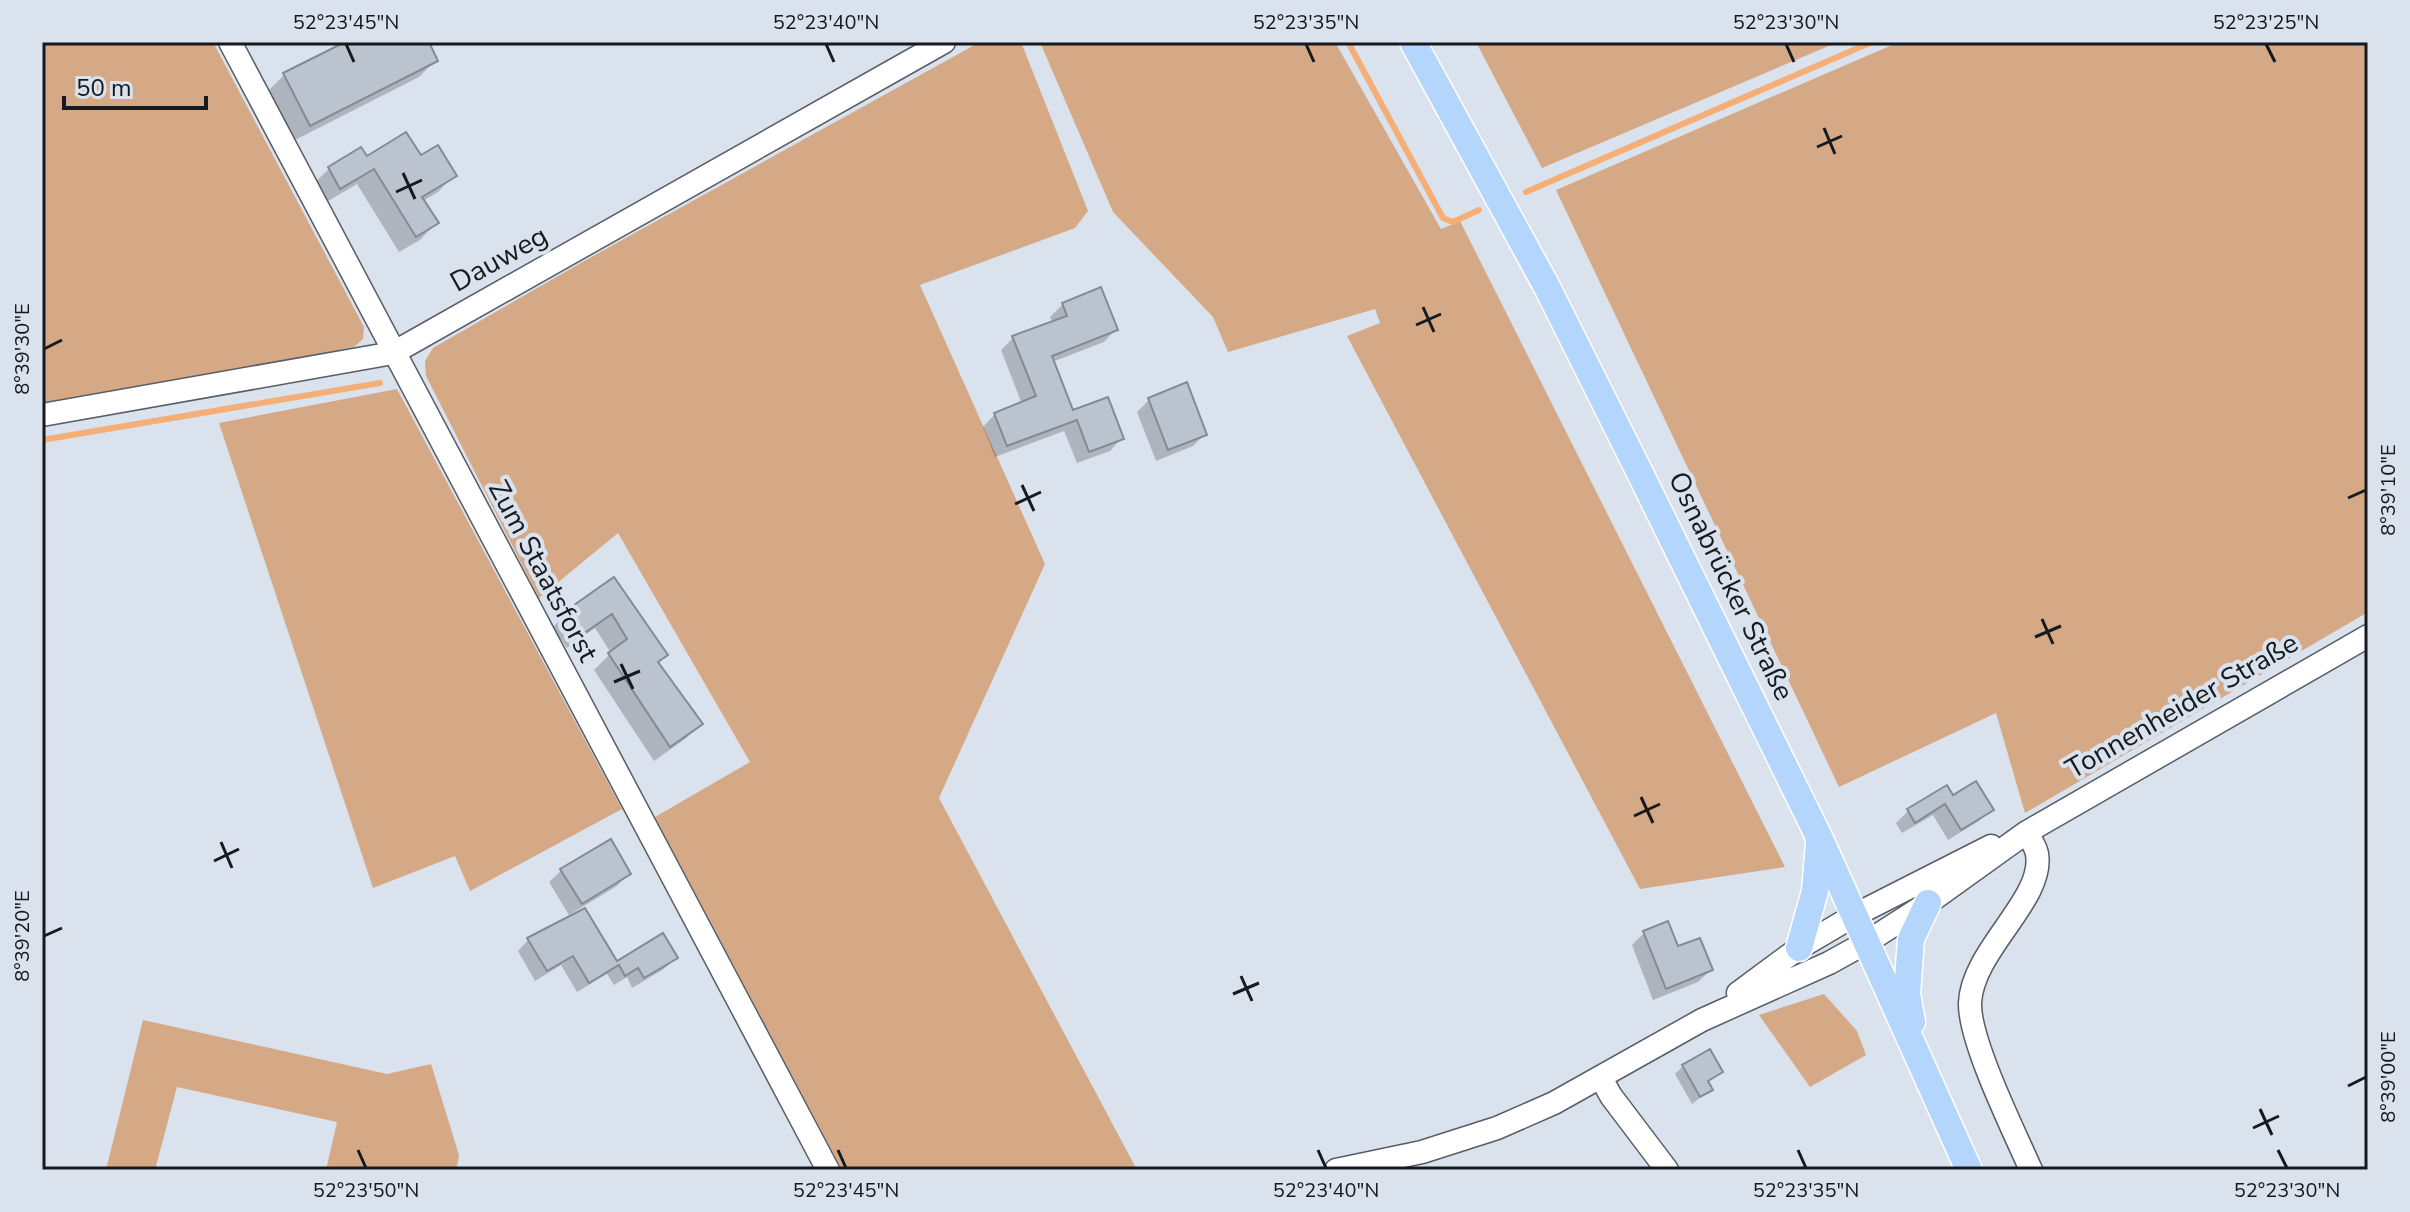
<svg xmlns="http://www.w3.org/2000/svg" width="2410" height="1212" viewBox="0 0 2410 1212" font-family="'Nunito Sans',sans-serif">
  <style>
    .green { fill: #d6a986 }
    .shadow { fill: #0003 }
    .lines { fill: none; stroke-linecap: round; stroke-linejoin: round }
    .stream { stroke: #f4ae76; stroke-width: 6 }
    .building { fill: #bbc4ce; stroke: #828a94; stroke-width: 2 }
    .minor-casing { stroke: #565d66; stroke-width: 25 }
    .major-casing { stroke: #fff; stroke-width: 29 }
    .minor { stroke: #fff; stroke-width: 22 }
    .major { stroke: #b4d6fc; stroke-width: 26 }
    .ticks { fill: none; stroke: #16191d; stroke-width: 3 }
    .labels { text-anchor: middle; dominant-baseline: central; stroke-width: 8; stroke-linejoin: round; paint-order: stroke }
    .street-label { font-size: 28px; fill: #16191d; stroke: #d9e2ed }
    .neatline { fill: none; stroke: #16191d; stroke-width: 3 }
    .ticks-label { font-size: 20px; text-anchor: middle; fill: #16191d }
  </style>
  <rect width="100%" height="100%" fill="#d9e2ed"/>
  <path class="green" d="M42,42H213L364,327L363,339L354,347L186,381L42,404Z
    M980,42H1021L1088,211L1075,228L920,285L1045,564L939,798L1137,1170H842L655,817L750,762L618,533L539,598L426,376L425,361L433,348L586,260Z
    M1040,42H1335L1441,229L1460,221L1785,867L1640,889L1347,336L1380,323L1375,309L1228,352L1213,317L1113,212Z
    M1476,42H1838L1542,168Z
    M1899,42H2368V612L2025,813L1996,713L1839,787L1556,190Z
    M397,389L622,809L470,891L455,856L373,888L219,423Z
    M1824,994L1857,1031L1866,1055L1810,1087L1759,1015Z
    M143,1020L387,1074L431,1064L459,1155L457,1167L445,1170H326L337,1122L177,1087L155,1170H106Z"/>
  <path class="shadow" d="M349,42H426L436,60L419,77L293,141L268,91L284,75Z
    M360,149L367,159L420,158L454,175L438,192L423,201L436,223L420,240L399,252L357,184L323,204L312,185L329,169Z
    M1063,304L1116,329L1104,342L1052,362L1072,413L1122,438L1110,451L1077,463L1064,431L995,457L983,427L995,414L1022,404L1001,350L1013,338L1053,323L1050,317Z
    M1149,400L1205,434L1193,446L1156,461L1137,412Z
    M614,580L666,655L656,664L701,724L685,739L654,761L594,670L611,653L595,628L567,648L553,627L568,612Z
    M1952,798L1991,809L1979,821L1948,840L1933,815L1902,833L1896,823L1908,811Z
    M562,870L629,873L617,886L569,915L549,882Z
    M1644,933L1677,949L1711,970L1698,982L1653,1000L1632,945Z
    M528,940L616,963L675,958L664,969L632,988L627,977L614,985L607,974L577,992L561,965L535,981L518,951Z
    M1683,1066L1721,1072L1707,1083L1711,1089L1692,1104L1675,1074Z"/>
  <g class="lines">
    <path class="stream" d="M1348,42L1443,218L1453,222L1479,210
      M1526,192L1872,42
      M42,440L380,383"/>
  </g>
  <path class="building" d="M345,42H429L438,61L310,126L283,73Z
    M406,132L421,155L438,145L457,176L422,197L439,223L416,237L374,169L340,189L328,167L361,147L367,156Z
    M1101,287L1118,330L1052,356L1073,410L1108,397L1124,439L1089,452L1077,420L1007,446L994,413L1036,396L1012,336L1067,316L1062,303Z
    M1187,382L1207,435L1168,450L1148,398Z
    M614,577L668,655L658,662L703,724L670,747L608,653L627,639L612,614L583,634L567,610Z
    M1976,781L1994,810L1961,830L1945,804L1915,823L1907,809L1947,785L1953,795Z
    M611,839L631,874L582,904L560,869Z
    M585,908L617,961L663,933L678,958L644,978L638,968L625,976L619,965L589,983L573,956L547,971L527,938Z
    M1668,921L1678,946L1700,938L1713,970L1666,989L1643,931Z
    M1710,1049L1723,1072L1708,1081L1713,1090L1700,1097L1682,1065Z"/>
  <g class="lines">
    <g class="minor-casing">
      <path id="minor" d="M230,42L828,1170
        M42,415L393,353L944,42
        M2027,832C2030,839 2036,847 2037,854C2045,899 1972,950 1970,1003C1969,1041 2014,1131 2031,1170
        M1738,993L1799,948L1855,915L1991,846
        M1601,1078L1611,1096L1667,1170
        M1336,1170L1422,1152L1497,1128L1554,1103L1702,1020L1829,963L1867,942L1928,903L2027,832L2368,636"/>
    </g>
    <g class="major-casing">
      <path id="major" d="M1413,42L1547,287L1639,471L1820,839L1969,1170
        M1799,948L1815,891L1819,843
        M1912,1022L1907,994L1911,939L1928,903"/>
    </g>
    <use href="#minor" class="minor"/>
    <use href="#major" class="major"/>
  </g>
  <path class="ticks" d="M346,44L354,62M826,44L834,62M1306,44L1314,62M1786,44L1794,62M2266,44L2275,62M1824,128L1835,154M1817,147L1842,136M403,173L415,199M396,192L422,180M1423,307L1434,332M1416,325L1441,314M44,349L62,340M1022,485L1034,511M2348,498L2366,490M1015,504L1041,492M2042,619L2053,644M2035,637L2061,626M621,664L633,689M614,682L640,671M1641,797L1653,823M1634,816L1660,804M221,842L232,868M214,861L239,849M44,936L62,928M1241,976L1252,1001M1233,994L1259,983M2348,1086L2366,1077M2260,1109L2272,1135M2253,1128L2279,1116M358,1150L366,1168M838,1150L846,1168M1318,1150L1326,1168M1798,1150L1806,1168M2278,1150L2287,1168"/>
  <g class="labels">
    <g class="street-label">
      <text transform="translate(499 259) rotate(-29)">Dauweg</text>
      <text transform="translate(543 571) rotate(62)">Zum Staatsforst</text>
      <text transform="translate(1731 586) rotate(64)">Osnabrücker Straße</text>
      <text transform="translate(2182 706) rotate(-30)">Tonnenheider Straße</text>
    </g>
  </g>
  <rect width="2410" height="1212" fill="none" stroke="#d9e2ed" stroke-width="88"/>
  <path d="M64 96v12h142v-12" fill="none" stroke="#16191d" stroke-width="4"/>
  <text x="76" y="96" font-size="24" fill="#16191d" stroke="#d9e2ed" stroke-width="6" paint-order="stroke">50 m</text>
  <rect x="44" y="44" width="2322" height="1124" class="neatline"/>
  <g class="ticks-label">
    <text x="346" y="29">52°23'45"N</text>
    <text x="826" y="29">52°23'40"N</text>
    <text x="1306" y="29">52°23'35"N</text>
    <text x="1786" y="29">52°23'30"N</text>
    <text x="2266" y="29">52°23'25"N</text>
    <text transform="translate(22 349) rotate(-90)" y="7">8°39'30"E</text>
    <text transform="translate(2388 490) rotate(-90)" y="7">8°39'10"E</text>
    <text transform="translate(22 936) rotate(-90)" y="7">8°39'20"E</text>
    <text transform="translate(2388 1077) rotate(-90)" y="7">8°39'00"E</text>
    <text x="366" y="1197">52°23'50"N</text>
    <text x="846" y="1197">52°23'45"N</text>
    <text x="1326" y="1197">52°23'40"N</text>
    <text x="1806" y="1197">52°23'35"N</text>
    <text x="2287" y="1197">52°23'30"N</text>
  </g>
</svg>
